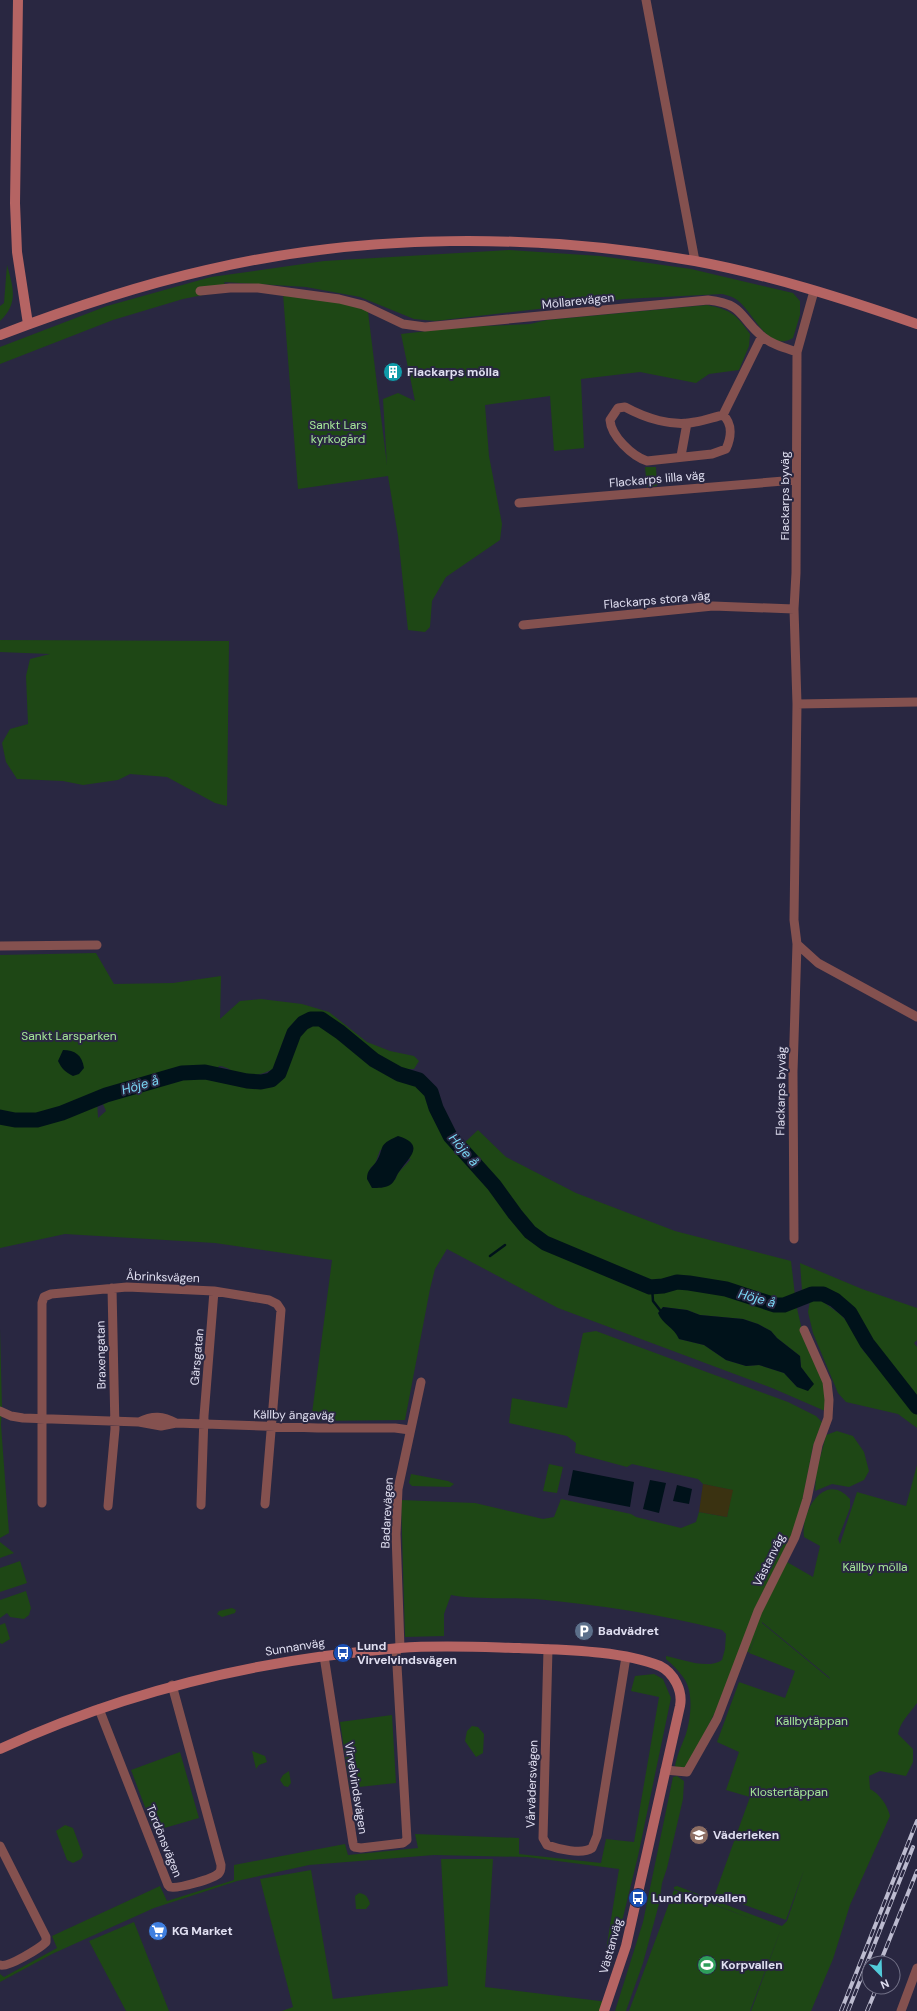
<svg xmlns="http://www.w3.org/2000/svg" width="917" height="2011" viewBox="0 0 917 2011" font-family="'DM Sans',sans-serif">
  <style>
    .green { fill: #1e4715; fill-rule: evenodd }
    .sand { fill: #3a3211 }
    .water { fill: #00121a }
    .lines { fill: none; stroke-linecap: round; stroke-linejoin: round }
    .stream { stroke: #00121a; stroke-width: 2.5 }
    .river { stroke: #00121a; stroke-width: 15 }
    .street { stroke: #84514f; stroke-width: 9 }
    .secondary { stroke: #b56463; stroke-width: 10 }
    .rail-casing { stroke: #bcbbcf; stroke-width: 4 }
    .rail { stroke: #292741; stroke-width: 2.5; stroke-dasharray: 8; stroke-linecap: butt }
    .labels { text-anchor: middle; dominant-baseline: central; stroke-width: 4; stroke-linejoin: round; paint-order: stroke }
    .street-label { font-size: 12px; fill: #e0dff1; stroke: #292741 }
    .poi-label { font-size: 12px; font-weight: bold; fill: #e0dff1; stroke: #292741; text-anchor: start }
    .park-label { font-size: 12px; fill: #a5e798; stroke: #292741 }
    .water-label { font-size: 13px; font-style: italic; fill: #7bdbf9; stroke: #292741 }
  </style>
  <rect width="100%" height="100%" fill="#292741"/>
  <path class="green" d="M509,250L600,256L691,269L793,293L800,301V315L793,338C766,354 753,308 734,298C731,296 726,295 722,294L624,299L435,321L414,319L360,297L306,287L224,282L228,290L183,299L113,320L0,364V347L107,306L211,277L324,261Z
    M7,265C13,287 19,303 0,321V306L4,303Z
    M283,294L353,305L368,312L387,465L383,399L398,393L415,401L401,334L462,327L530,324L547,320L707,305C731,310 736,314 750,334L749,346L739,370L709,374L696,383L640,372L581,379L584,448L554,451L550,396L485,405L489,456L502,524L500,540L446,577L432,601L430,627L425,632L408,630L398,536L388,476L298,489Z
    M645,467H656L657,486L647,487Z
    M0,640L229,641L227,806L215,803L167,777L130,774L118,780L83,785L63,781L17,779L6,762L2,743L10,729L28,724L26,676L30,659L50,654L0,652Z
    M96,953L114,984L173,983L221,976L220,1019L240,1001L261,999L302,1004L329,1012L367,1042L390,1051L414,1056L419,1061L414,1069H401L385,1062L322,1014C286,1011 283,1041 276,1068C267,1072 252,1078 242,1076C234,1073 227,1066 219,1066L218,1068L183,1066L97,1098L98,1118L106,1111L102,1102C128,1091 180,1075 207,1077C227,1078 244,1090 263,1086C297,1079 281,1041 306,1026C311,1023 316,1022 321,1024C340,1033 354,1051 371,1063C379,1068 389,1073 398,1077C408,1081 418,1083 426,1092C430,1097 431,1104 433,1109C437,1119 443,1129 447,1139L463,1144L478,1130L506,1157L576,1193L675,1231L791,1261L796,1304L802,1330L827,1388L825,1411L772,1388L558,1308L447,1249L435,1269L430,1289L405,1420L311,1421L332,1260L215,1243L65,1234L0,1248V955ZM380,1150L411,1159L398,1173L395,1180L370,1168L375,1164ZM663,1307L687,1310L700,1315L743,1319L758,1324L771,1331L777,1338L800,1356L801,1367L813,1384L797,1387L784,1373L759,1365L746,1366L726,1360L704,1345L679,1339L675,1331L658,1313Z
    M800,1263L862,1289L917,1308V1340L914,1343L917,1347V1398L876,1347L858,1314L846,1301L833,1292L822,1288L802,1290Z
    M810,1301H822L841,1315L849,1324L864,1352L872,1357L883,1369L917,1413V1428L898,1414L846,1402L838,1393L813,1333L808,1312Z
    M0,1329L2,1407L1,1425L9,1533L0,1538Z
    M596,1331L788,1402L816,1416L822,1422L813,1446L801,1508L787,1562L813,1577L820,1546L804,1537C800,1512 825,1470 850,1499V1508L838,1539L840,1544L857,1492L906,1506L917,1465V1703C910,1713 900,1722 898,1734L913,1749V1762L906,1776L880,1771L869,1776L870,1789C879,1793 888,1806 890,1816L850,1905L833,1959L811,2011H751L781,1929L750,2011H629L674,1890L755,1920L674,1889V1887L677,1886L782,1926L787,1921L804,1870L786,1920L715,1894L750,1797L726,1790L739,1752L717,1742L739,1682L785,1698L795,1671L749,1653L761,1624L749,1652H746L687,1767L678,1769L675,1766C677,1755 682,1745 686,1734C691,1717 694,1691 683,1677C678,1670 672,1664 666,1659V1656C682,1659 707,1670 722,1660L725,1649L726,1634L722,1630C659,1614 601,1605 536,1599C508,1597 478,1600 451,1595L444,1614V1636L405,1637L401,1500L475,1503L543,1519L554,1517L561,1499L631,1514L636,1517L681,1528L696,1522L699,1512L727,1517L732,1490L703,1484L698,1479L632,1464L627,1467L575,1453L576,1443L567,1436L509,1423L512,1398L567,1408L583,1333ZM762,1622L829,1677L830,1679L762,1623Z
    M837,1431L853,1436L864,1452L869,1471L864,1480L849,1487L832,1484L815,1491L816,1473L826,1435Z
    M549,1464L563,1467L557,1493L543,1491Z
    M411,1474L448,1481L454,1484L450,1487L412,1486L409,1483Z
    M0,1542L14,1553L0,1558Z
    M20,1561L27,1583L0,1592V1568Z
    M26,1591L31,1608L29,1615L24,1619L10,1617L7,1613L0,1618V1600Z
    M232,1608L236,1610L235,1613L222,1617L217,1614L219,1611Z
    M5,1623L10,1639L2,1644L0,1643V1625Z
    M654,1674L663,1679L671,1698L638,1856L614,1954L606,1951L619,1869L527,1857L434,1855L309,1865L237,1881L154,1908L52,1954L0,1982V1974L4,1977L57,1948L52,1936L160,1886L167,1901L234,1880V1865L345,1844L348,1855L418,1848L415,1834L519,1838V1854L601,1863L606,1839L634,1842L659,1697L631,1691L635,1676Z
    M392,1715L396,1783L350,1788L340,1722Z
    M472,1726L478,1727L484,1734L483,1753L476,1757L465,1741L467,1731Z
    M252,1751L265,1756L267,1762L259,1765L256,1769Z
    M180,1752L199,1818L154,1831L131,1770Z
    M289,1771L291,1783L288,1787L284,1786L280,1780L283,1775Z
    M677,1776L684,1781L683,1799L667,1868L662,1883L659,1904L643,1963L626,2011H615L643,1922L673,1777Z
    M65,1825L73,1828L83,1855L81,1859L73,1863L67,1860L56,1831Z
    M441,1859H493L485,1987L608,2002L604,2011H282L293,2007L260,1879L311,1870L333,1999L448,1986Z
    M359,1893C366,1894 368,1897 370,1904L366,1909H356L355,1896Z
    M134,1922L169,2011H126L89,1941Z"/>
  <path class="sand" d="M703,1484L733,1490L727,1517L699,1512Z"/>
  <path class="water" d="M63,1050C75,1050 82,1055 84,1068L79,1074L73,1076C65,1072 62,1069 58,1061Z
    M398,1136C427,1145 408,1158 399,1172C396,1176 395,1182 390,1185C385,1188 378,1188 372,1188L367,1179C367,1170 371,1169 376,1162C385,1149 376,1145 398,1136Z
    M663,1307L687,1310L700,1315L743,1319L758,1324L771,1331L777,1338L800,1356L801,1367L814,1384L808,1391L797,1387L784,1373L759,1365L746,1366L726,1360L704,1345L679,1339C674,1327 662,1324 658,1313Z
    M573,1470L634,1482L630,1507L568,1495Z
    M650,1480L666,1483L659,1513L643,1509Z
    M677,1485L692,1489L689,1504L673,1501Z"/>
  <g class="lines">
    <path class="stream" d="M490,1256L505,1245
      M652,1287L653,1301L660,1310"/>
    <path class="river" d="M0,1117L15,1120H37L62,1113L106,1095L182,1073L205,1072L247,1081L261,1082L271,1080L279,1073L294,1033L303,1023L311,1019H321L340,1032L374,1060L399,1074L419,1080L431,1092L436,1108L450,1136L494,1185L515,1214L530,1232L545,1243L650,1287L663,1286L677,1282L689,1283L726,1289L775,1305H784L812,1294H823L835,1300L850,1313L867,1343L917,1407"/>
    <path class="street" d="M646,0L695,261
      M200,291L230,288H258L339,299L363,305L403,324L425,327L708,300C745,304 739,318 763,337C773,345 785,348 797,352
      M723,415C733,424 731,438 726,449L712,454L647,461C632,456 611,436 610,420L618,408L625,407C645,418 672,427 695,422C704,421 714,417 723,415L762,336
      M681,456L687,423
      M519,503L796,480
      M523,625L713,606L794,609
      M797,704L917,702
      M797,944L818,963L917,1017
      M0,946L97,945
      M794,1239L793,1072L797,944L794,920L797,704L794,609L796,573L797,352L814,291
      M0,1411L11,1416L23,1418L139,1422L161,1426L176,1423L318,1428H395L410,1430
      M139,1422C153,1415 163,1416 176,1423
      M42,1503V1303L44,1297L51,1294L127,1287L214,1291L269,1300L277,1304L281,1310L265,1504
      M201,1505L204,1416L214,1291
      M108,1506L115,1429L112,1288
      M400,1648L396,1534L398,1489L421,1382
      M548,1649L543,1838L547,1845C558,1849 582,1855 592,1848L597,1836L626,1657
      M324,1656L353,1843L354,1847L361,1848L403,1843L407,1840L396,1648
      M99,1709L168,1885L170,1887C177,1889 214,1879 219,1873C221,1871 221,1868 221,1865L172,1685
      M665,1770L687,1772L717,1719L758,1611L795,1537L807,1499L818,1445L828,1418L829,1400L827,1382L804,1330
      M0,1846L46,1937V1942C40,1948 8,1968 0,1965
      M901,2011L917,1968"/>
    <path class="secondary" d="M18,0L15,203L17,252L28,324
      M0,335C68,309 136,286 207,270C363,233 537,233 695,261C770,275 845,299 917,324
      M0,1749C127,1690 261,1659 400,1648C439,1645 480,1647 519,1648C562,1650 620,1650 660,1666C674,1673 683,1691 680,1706L626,1946L604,2011"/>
    <g class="rail-casing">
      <path id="rail" d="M880,1963L917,1871
        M841,2011L917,1821
        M848,2011L913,1847
        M867,2011L877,1987"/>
    </g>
    <use href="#rail" class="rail"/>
  </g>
  <defs>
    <g id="building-disc" transform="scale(1)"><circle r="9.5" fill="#0f9aa8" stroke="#292741"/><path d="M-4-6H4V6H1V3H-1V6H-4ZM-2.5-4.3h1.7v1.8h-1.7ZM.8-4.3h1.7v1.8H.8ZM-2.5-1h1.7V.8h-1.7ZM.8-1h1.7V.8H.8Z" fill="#fff"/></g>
    <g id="parking-disc" transform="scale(1)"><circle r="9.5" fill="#5c6f8a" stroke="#292741"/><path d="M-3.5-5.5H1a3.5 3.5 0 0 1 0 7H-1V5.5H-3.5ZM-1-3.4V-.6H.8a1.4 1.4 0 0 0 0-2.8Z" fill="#fff"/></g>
    <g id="bus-disc" transform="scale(1)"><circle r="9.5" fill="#1a4fb4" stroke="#292741"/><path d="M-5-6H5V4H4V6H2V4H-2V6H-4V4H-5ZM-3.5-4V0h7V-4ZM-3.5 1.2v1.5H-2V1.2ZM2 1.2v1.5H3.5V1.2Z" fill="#fff"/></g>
    <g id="school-disc" transform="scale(1)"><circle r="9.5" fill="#8d6e63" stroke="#292741"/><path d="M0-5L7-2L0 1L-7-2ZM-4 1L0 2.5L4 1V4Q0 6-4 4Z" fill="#fff"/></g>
    <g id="supermarket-disc" transform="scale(1)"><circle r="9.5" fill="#3f7fe0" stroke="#292741"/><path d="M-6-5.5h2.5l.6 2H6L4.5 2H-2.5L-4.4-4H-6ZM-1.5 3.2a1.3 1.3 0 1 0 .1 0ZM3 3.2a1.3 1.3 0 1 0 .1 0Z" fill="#fff"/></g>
    <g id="stadium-disc" transform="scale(1)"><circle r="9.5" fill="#2e9e5b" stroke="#292741"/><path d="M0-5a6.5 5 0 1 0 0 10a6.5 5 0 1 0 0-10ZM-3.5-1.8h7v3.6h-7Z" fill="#fff"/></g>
  </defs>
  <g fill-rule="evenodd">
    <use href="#building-disc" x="393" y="372"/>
    <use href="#parking-disc" x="584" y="1631"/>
    <use href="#bus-disc" x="343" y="1653"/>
    <use href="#school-disc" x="699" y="1835"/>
    <use href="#bus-disc" x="638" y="1898"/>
    <use href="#supermarket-disc" x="158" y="1931"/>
    <use href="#stadium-disc" x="707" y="1965"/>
  </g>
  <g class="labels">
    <g class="street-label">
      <text transform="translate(578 301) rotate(-6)">Möllarevägen</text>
      <text transform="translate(657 479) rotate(-5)">Flackarps lilla väg</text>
      <text transform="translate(785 496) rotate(-90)">Flackarps byväg</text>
      <text transform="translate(657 600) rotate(-5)">Flackarps stora väg</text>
      <text transform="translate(781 1091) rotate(-89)">Flackarps byväg</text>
      <text transform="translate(163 1277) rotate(2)">Åbrinksvägen</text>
      <text transform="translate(101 1355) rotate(-91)">Braxengatan</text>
      <text transform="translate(197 1357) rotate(-85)">Gärsgatan</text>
      <text transform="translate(294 1415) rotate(1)">Källby ängaväg</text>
      <text transform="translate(387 1513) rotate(-87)">Badarevägen</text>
      <text transform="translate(769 1560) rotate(-64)">Västanväg</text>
      <text transform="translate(295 1647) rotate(-9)">Sunnanväg</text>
      <text transform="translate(532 1784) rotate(-88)">Vårvädersvägen</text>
      <text transform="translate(356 1788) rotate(81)">Virvelvindsvägen</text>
      <text transform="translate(164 1841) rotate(68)">Tordönsvägen</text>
      <text transform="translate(611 1946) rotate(-74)">Västanväg</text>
    </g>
    <g class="poi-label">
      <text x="407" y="372">Flackarps mölla</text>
      <text x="598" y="1631">Badvädret</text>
      <text x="357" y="1646">Lund<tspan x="357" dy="14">Virvelvindsvägen</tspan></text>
      <text x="713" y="1835">Väderleken</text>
      <text x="652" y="1898">Lund Korpvallen</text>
      <text x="172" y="1931">KG Market</text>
      <text x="721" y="1965">Korpvallen</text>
    </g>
    <g class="park-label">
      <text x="338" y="425">Sankt Lars<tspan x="338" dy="14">kyrkogård</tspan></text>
      <text x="69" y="1036">Sankt Larsparken</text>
      <text x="875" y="1567">Källby mölla</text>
      <text x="812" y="1721">Källbytäppan</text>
      <text x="789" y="1792">Klostertäppan</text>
    </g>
    <g class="water-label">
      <text transform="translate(140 1085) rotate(-16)">Höje å</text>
      <text transform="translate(464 1150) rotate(50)">Höje å</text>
      <text transform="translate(757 1298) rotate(15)">Höje å</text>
    </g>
  </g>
  <g transform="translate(881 1975) rotate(157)"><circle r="19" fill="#292741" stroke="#727187"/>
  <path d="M0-3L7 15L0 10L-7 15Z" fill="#52cbda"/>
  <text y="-6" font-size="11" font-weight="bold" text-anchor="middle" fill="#e0dff1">N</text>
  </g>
</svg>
